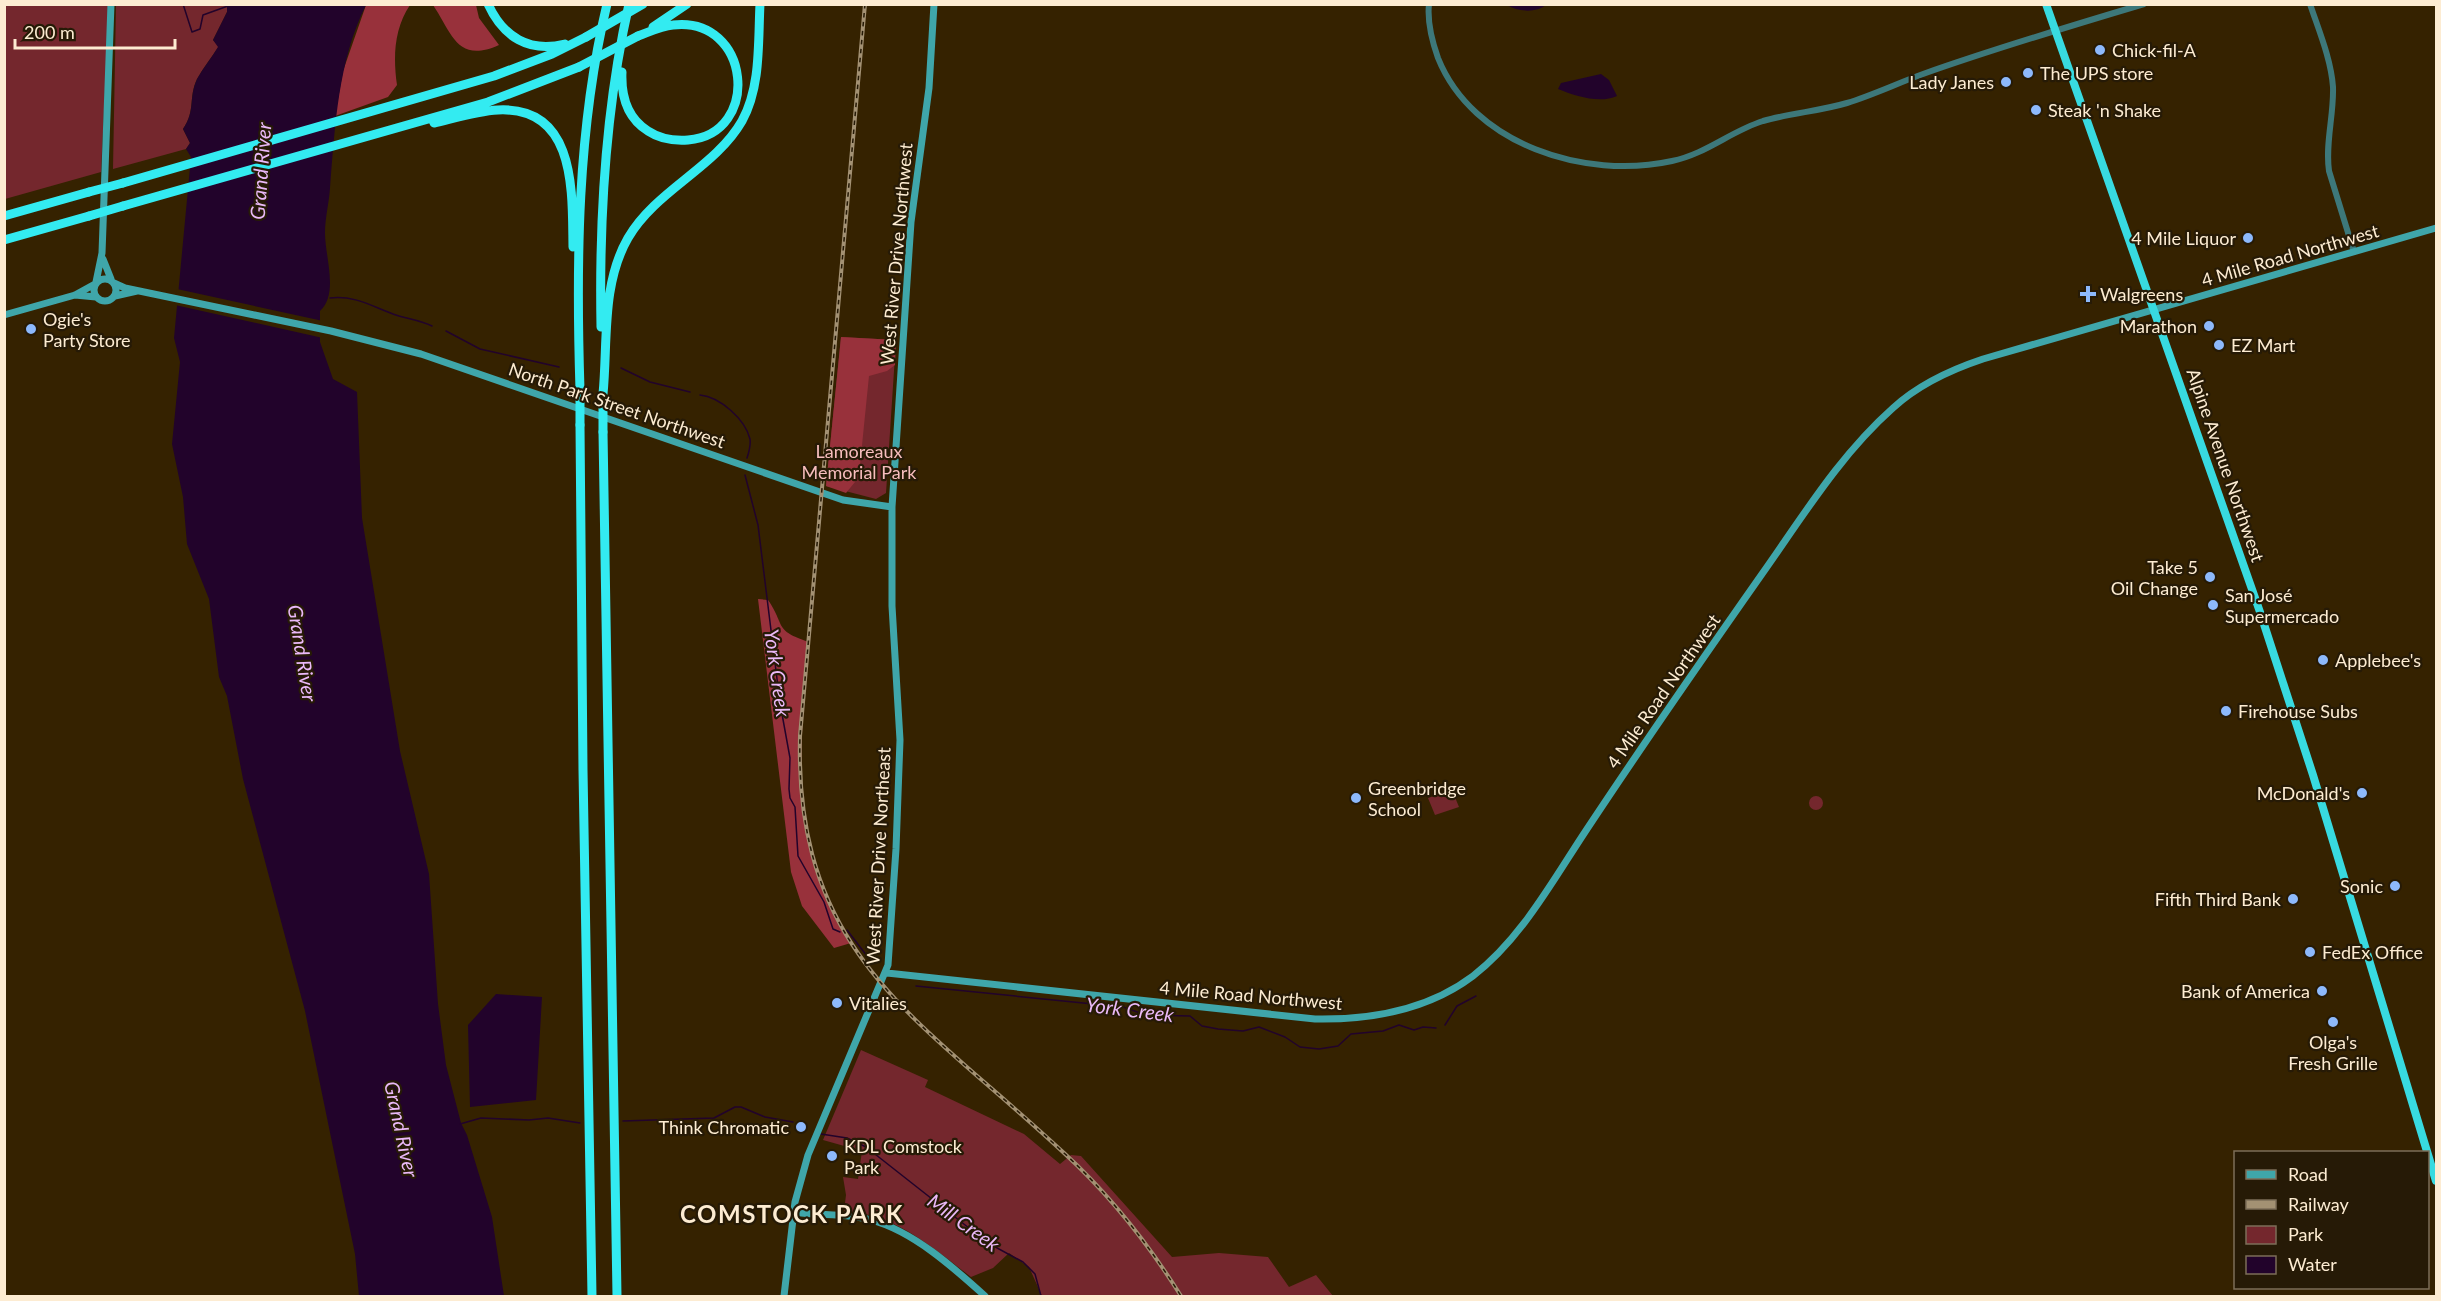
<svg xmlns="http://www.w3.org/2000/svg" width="2441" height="1301" viewBox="0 0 2441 1301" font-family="Lato,sans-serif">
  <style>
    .green { fill: #74272d }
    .forest { fill: #98313b }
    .water { fill: #22032b }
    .pier { fill: #352200 }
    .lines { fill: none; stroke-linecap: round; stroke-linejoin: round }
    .stream { stroke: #22032b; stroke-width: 1.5 }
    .tertiary { stroke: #3d787a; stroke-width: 6 }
    .secondary { stroke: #3fa6aa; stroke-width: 7 }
    .trunk { stroke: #38dae0; stroke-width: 8 }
    .motorway { stroke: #33ebf1; stroke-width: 9 }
    .rail-casing { stroke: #a39173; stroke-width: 4 }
    .rail { stroke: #261a06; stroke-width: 1.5; stroke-dasharray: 4.5; stroke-linecap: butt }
    .motorway-bridge { stroke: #33ebf1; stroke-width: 9 }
    .poi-dot { fill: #8db9fc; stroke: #261a06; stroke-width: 2 }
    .labels { text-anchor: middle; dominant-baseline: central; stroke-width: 4.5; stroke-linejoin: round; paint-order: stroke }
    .poi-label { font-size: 18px; fill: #fdecd2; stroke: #261a06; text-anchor: start }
    .street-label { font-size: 18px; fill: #fdecd2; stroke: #261a06 }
    .park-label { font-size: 18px; fill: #f7bdbd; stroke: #261a06 }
    .water-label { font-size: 20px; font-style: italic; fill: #eab9f8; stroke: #261a06 }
    .district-label { font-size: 24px; font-weight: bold; letter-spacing: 1.5px; fill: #fdecd2; stroke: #261a06 }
  </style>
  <rect width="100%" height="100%" fill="#352200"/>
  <path class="green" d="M5,5H109L101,172L5,199Z
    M116,5H227V12L213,40L219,46C212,57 203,68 197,79C188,98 196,110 183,129L190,143L186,149L113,169Z
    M841,337L896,340L886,493L876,499L826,486Z
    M1452,790L1459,807L1435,815L1428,798Z
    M1809 803a7 7 0 1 1 14 0a7 7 0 1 1-14 0Z
    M861,1050L928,1080L925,1087L1024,1134L1060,1164L1071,1155L1081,1156L1172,1257L1219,1253L1268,1257L1289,1287L1316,1275L1333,1296H1042L1029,1267L1009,1253L993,1268L971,1277C932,1247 895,1214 844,1211L846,1195L843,1177L858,1179L862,1151L823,1140Z"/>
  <path class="forest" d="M366,5H410C394,29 393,57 397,85L388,97L335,116L343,71Z
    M433,5H476L479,18L499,45C457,64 452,33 433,5Z
    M841,337L896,340L895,365L887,371L869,376L860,465L864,466V471L846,493L826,486Z
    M758,599L768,600C786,626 773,630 809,642C799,754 789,842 851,943L834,948L802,906L791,872Z"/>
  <path class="water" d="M227,4L366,5C338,61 335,126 330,188C329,203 325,218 325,233C325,257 339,294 320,311V342L333,379L357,392L362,518L400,751L429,874L438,1004L446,1065L461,1123L467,1135L492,1217L504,1296H359L355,1254L305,1011L243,779L227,696L219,677L209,599L187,544L183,497L172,444L180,362L174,338L191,157L186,149L190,143L183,129C196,110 188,99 197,79C203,68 212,57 218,47L213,40L227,12Z
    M1507,5H1546C1536,13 1518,12 1507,5Z
    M1601,74L1609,80L1617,96C1600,104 1575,96 1558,89L1561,83Z
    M496,994L542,997L536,1100L470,1107L468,1025Z"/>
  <path class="pier" d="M177,289L323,321V338L175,305Z"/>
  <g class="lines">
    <path class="stream" d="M183,4L192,32L200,29L203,15L228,6
      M330,298C357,295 374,308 399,316C410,319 422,321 432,326
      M446,331L480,349L559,367
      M621,368L650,382L690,392
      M700,395C720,397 745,419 750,439C751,446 749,452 747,458
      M745,475L758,525L780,703L790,758L789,789L790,798L795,807L798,856L824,902L833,929L840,932
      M847,930L867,956L877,962
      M916,986L1123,1007L1146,1015L1190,1016L1202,1026L1218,1029L1243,1031L1259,1027L1285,1037L1300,1047L1319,1049L1338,1046L1351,1034L1383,1031L1399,1025L1414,1030L1423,1027L1436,1028
      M1445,1025L1457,1006L1476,996
      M623,1121L714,1118L735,1107H741L765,1117L793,1122
      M460,1124L481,1118L529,1120L548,1118L580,1123
      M821,1134L847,1138L866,1147L988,1243L1023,1262L1035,1274L1041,1296"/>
    <path class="tertiary" d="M1429,4C1427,22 1432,41 1438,58C1473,145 1585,180 1672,161C1706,154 1731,131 1763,121C1791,113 1820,111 1847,103C1873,95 1898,83 1923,74C1996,48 2070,26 2144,4
      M2310,4C2319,31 2331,59 2333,87C2334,115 2325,143 2329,171L2354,252"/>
    <path class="secondary" d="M103,259L111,279
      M94 290a11 11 0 1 1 22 0a11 11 0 1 1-22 0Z
      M96,282L102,253L111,4
      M114,283L125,288L331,331L421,354L843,500L892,507
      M75,295L96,297
      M115,296L137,291
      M4,315L75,295L95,284
      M887,973L1315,1019C1370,1020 1428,1010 1473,976C1522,938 1553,880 1587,829C1644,743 1703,658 1762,574C1803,516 1840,455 1893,408C1919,384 1950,370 1983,359L2436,228
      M793,1212C819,1216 846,1213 871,1220C913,1231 954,1268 985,1296
      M784,1296L795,1202L808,1155L888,965L896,849L900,740L892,606V507L911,222L929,88L934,4"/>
    <path class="trunk" d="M2046,4L2260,612L2313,775L2436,1181"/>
    <path class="motorway" d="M488,4C503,37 529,53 565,44
      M653,27L687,4
      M622,72C621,95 627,118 648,131C660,139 674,141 688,140C762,134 751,16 673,25C661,26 649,32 638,36
      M434,123C455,118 477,111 498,110C577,106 572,193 573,247
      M123,183L494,76L552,54L586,37
      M123,206L488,102L579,67
      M4,216L89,192
      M4,240L89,216
      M601,327C599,219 605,110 629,4
      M580,390C576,262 577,130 607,4
      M603,394C608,343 601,285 628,238C656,190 715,168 742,121C761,87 758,42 760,4
      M580,425L583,770L592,1296
      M603,432L617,1296"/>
    <g class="rail-casing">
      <path id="rail" d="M865,4L800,736C794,957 921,1019 1064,1153C1109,1194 1149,1245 1181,1296"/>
    </g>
    <use href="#rail" class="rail"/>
    <path class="motorway-bridge" d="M586,37L643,4
      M579,67L638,36
      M89,192L123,183
      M89,216L123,206
      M580,390V425
      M603,399V432"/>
  </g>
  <g class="poi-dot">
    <circle cx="2100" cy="50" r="6"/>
    <circle cx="2028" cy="73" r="6"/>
    <circle cx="2006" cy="82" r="6"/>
    <circle cx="2036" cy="110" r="6"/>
    <circle cx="2248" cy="238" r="6"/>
    <path d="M2085 285h6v6h6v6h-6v6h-6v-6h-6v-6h6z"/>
    <circle cx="2209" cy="326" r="6"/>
    <circle cx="31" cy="329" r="6"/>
    <circle cx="2219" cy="345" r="6"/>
    <circle cx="2210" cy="577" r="6"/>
    <circle cx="2213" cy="605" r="6"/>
    <circle cx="2323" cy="660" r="6"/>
    <circle cx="2226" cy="711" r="6"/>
    <circle cx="2362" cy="793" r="6"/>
    <circle cx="1356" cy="798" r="6"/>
    <circle cx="2395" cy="886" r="6"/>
    <circle cx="2293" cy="899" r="6"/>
    <circle cx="2310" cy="952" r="6"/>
    <circle cx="2322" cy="991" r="6"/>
    <circle cx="837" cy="1003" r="6"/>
    <circle cx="2333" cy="1022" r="6"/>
    <circle cx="801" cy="1127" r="6"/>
    <circle cx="832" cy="1156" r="6"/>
  </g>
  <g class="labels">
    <g class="poi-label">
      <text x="2112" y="50">Chick-fil-A</text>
      <text x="2040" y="73">The UPS store</text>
      <text x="1994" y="82" text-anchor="end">Lady Janes</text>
      <text x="2048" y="110">Steak 'n Shake</text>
      <text x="2236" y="238" text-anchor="end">4 Mile Liquor</text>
      <text x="2100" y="294">Walgreens</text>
      <text x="43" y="319">Ogie's<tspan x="43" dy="21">Party Store</tspan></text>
      <text x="2197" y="326" text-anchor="end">Marathon</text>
      <text x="2231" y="345">EZ Mart</text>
      <text x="2198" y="567" text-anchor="end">Take 5<tspan x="2198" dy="21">Oil Change</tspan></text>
      <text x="2225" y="595">San José<tspan x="2225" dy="21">Supermercado</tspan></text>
      <text x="2335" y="660">Applebee's</text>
      <text x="2238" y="711">Firehouse Subs</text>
      <text x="1368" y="788">Greenbridge<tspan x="1368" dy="21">School</tspan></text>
      <text x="2350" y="793" text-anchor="end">McDonald's</text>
      <text x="2383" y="886" text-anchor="end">Sonic</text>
      <text x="2281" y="899" text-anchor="end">Fifth Third Bank</text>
      <text x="2322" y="952">FedEx Office</text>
      <text x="2310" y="991" text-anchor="end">Bank of America</text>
      <text x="849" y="1003">Vitalies</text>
      <text x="2333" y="1042" text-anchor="middle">Olga's<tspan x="2333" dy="21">Fresh Grille</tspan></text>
      <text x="789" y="1127" text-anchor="end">Think Chromatic</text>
      <text x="844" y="1146">KDL Comstock<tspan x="844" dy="21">Park</tspan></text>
    </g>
    <g class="street-label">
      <text transform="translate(896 254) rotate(-85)">West River Drive Northwest</text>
      <text transform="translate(2290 255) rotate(-16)">4 Mile Road Northwest</text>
      <text transform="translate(617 405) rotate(19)">North Park Street Northwest</text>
      <text transform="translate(2226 465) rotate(71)">Alpine Avenue Northwest</text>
      <text transform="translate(1663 691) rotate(-55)">4 Mile Road Northwest</text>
      <text transform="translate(878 856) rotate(-87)">West River Drive Northeast</text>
      <text transform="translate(1251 995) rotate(5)">4 Mile Road Northwest</text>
    </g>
    <g class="park-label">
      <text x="859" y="451">Lamoreaux<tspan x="859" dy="21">Memorial Park</tspan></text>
    </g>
    <g class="water-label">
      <text transform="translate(260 171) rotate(-86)">Grand River</text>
      <text transform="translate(303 653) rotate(81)">Grand River</text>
      <text transform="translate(778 673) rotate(82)">York Creek</text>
      <text transform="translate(1130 1009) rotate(7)">York Creek</text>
      <text transform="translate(402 1129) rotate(78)">Grand River</text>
      <text transform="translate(964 1222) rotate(36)">Mill Creek</text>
    </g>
    <g class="district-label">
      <text x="792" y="1213">COMSTOCK PARK</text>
    </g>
  </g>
  <rect width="2441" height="1301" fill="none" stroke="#fdecd2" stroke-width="12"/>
  <rect x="2234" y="1151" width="195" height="138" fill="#261a06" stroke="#7c6e58" stroke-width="1.5"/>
  <rect x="2246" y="1170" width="30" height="9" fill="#3fa6aa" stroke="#7c6e58" stroke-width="1.5"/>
  <text x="2288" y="1181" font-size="18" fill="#fdecd2">Road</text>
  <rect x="2246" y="1200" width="30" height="9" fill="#a39173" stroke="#7c6e58" stroke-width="1.5"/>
  <text x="2288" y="1211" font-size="18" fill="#fdecd2">Railway</text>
  <rect x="2246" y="1226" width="30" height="18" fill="#74272d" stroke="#7c6e58" stroke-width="1.5"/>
  <text x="2288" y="1241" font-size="18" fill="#fdecd2">Park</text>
  <rect x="2246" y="1256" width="30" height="18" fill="#22032b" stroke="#7c6e58" stroke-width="1.5"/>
  <text x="2288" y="1271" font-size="18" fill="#fdecd2">Water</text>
  <path d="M15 39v9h160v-9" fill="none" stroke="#fdecd2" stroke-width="3"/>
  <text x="24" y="39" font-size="18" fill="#fdecd2" stroke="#261a06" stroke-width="4.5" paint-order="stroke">200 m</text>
</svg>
